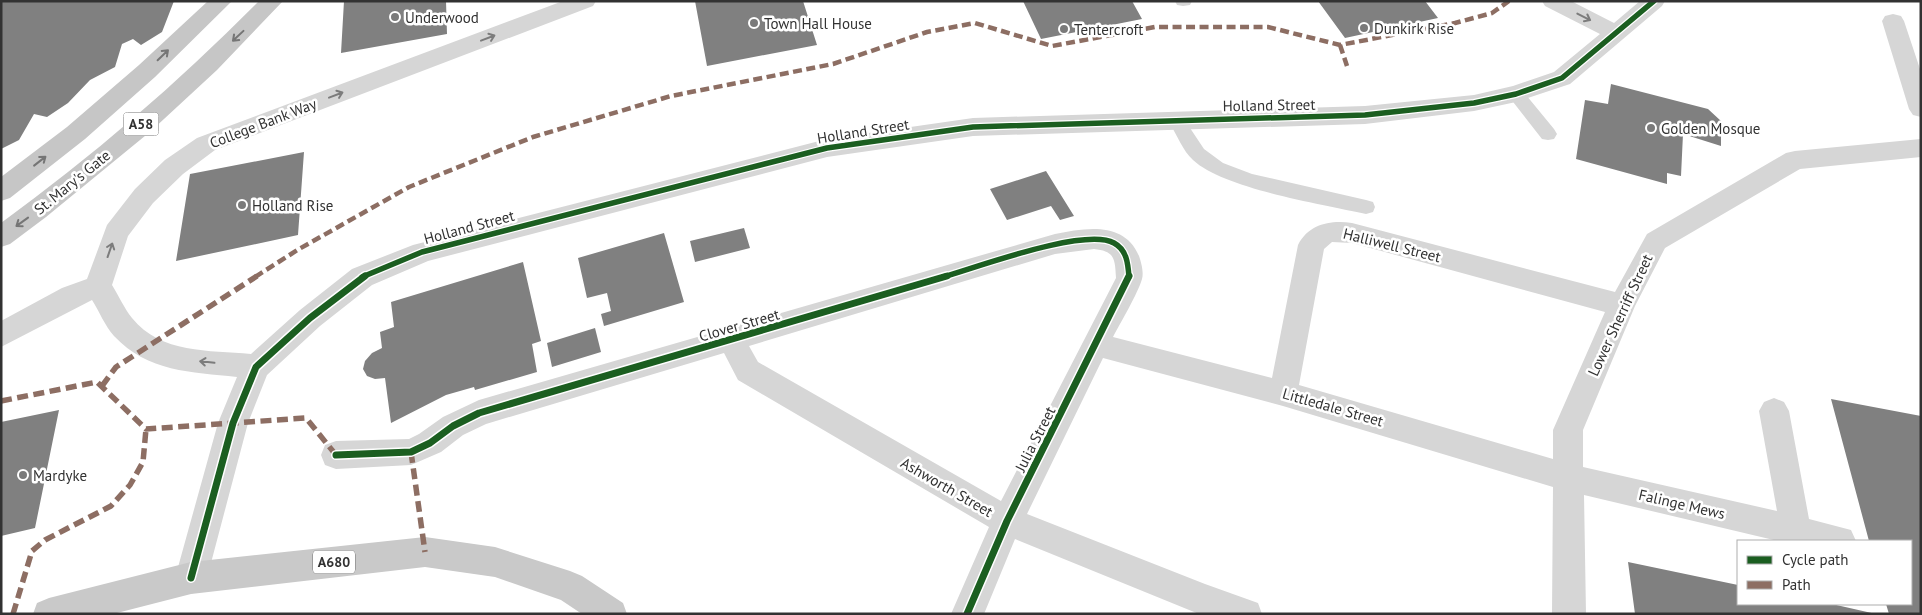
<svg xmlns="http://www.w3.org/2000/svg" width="1922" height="615" viewBox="0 0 1922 615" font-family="'PT Sans',sans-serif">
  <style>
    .building { fill: #808080 }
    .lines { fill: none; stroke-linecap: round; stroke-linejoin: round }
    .service { fill: #d6d6d6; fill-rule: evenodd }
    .minor { fill: #d6d6d6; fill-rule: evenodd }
    .primary { fill: #c9c9c9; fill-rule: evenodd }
    .trunk { fill: #c6c6c6; fill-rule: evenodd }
    .quiet-far1 { stroke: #8d6e63; stroke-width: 4.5; stroke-dasharray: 9 4.5; stroke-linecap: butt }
    .quiet { stroke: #8d6e63; stroke-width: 5.5; stroke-dasharray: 11 5.5; stroke-linecap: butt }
    .cycleway-far1-casing { stroke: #fff; stroke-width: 8 }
    .cycleway-casing { stroke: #fff; stroke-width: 10 }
    .cycleway-far1 { stroke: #1b5e20; stroke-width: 5.5 }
    .cycleway { stroke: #1b5e20; stroke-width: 7 }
    .oneway { stroke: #7c7c7c }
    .oneway2 { stroke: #757575 }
    .poi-dot { fill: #7a7a7a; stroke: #fff; stroke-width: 2 }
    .labels { text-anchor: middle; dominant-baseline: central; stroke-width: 5; stroke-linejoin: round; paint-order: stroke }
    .shield { fill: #fff; stroke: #707070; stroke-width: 1 }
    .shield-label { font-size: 14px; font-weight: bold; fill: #323232 }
    .poi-label { font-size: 15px; fill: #323232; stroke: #fff; text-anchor: start }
    .street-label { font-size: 15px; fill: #323232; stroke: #fff }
  </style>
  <rect width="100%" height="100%" fill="#fff"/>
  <path class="building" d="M1,1H174L162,32L141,45L133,39L122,44L115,67L90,80L68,103L47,117L34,114L19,140L1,149Z
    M344,1H446L447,34L341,53Z
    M695,1H803L817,45L707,66Z
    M1023,1H1132L1142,19L1041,39Z
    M1318,1H1425L1438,18L1345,38Z
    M1611,84L1708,109L1721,121V146L1683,134L1681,176L1667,173V184L1576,159L1585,100L1608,104Z
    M304,152L298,235L176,261L190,174Z
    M1046,171L1074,216L1060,220L1051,206L1007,220L990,189Z
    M744,228L750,248L695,262L690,241Z
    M664,233L684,302L604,326L601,314L611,311L607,293L587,298L578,258Z
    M523,262L541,341L532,344L537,372L475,390L474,387L446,395L391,423L385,378L375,379L367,376L363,369L365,361L372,353L382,348L380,332L394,327L391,302Z
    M595,328L601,352L552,367L547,343Z
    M1831,399L1921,416V614H1889L1886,604H1911V541H1869Z
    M59,410L35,528L1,536V422Z
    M1628,562L1738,585V604H1832L1876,614H1635Z"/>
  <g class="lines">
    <path class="service" d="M1175,1H1192L1190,5L1183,6L1177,5Z
      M1516,88L1522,90L1554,129L1557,134L1554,139L1548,140L1542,139L1510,98L1507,94L1510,90Z
      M1176,114L1182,116L1204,149L1223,163L1252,174L1366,200L1373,202L1375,207L1373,212L1366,214C1322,204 1224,189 1193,160C1183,151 1177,135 1170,124L1167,120L1170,116Z"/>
    <path class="minor" d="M563,1H596L593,6L215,150L183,174L153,203L128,236L112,285C119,296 124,308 132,318C161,354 209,350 251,354L300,310L352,269L413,245L827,139L973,118L1365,106L1474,95L1513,86L1554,72L1600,34L1545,6L1542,1H1571L1614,23L1640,1H1665L1662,6L1570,84L1516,102L1474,111L1365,124L973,136L827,157L428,261L372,285L320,326L267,375L248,423L207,578L202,589L191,594L180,589L175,578L218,423L237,377C191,372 148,372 114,336C105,326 99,311 92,300L1,347V321L62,288L87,279L107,225L135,189L165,160L197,138Z
      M1893,14L1901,16L1904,21L1921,72V117L1913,115L1909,109L1882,21L1885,16Z
      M1921,139V157L1800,169L1665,248L1635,306L1583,430V467L1777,511L1759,411L1764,402L1774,398L1784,402L1789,411L1809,519L1851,530L1856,541H1778L1584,495L1586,614H1552L1553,487L1283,406L1103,358L1027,514L1205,584L1258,603L1262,614H1199L1015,539L984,614H951L989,527L738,380L724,353L486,424L463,435L441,452L411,465L336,469L325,465L321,455L325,445L336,441L409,439L419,434L443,417L479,400L1055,234C1086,228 1124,221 1139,256C1141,262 1144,272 1142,279C1138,293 1121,322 1113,337L1272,378L1298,245C1309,224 1330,220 1352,223L1615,292L1647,234L1786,153L1795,151ZM1332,242L1352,243L1605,312L1553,430V459L1299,385L1324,249ZM1094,249C1115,251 1115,259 1116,278L1001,501L758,362L749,346L1055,254Z"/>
    <path class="primary" d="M425,537L495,547L570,571L582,576L623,603L627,614H582L561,600L495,577L425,567L191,594L113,614H33L37,603L49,598L191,562Z"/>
    <path class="trunk" d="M208,1H232L155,77L85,139L10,198L1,201V177L67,127L139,65Z
      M259,1H283L217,70L151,131L46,217L10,244L1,247V223C93,156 179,82 259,1Z"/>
    <path class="quiet-far1" d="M1340,45L1347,66
      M255,277L299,249L409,187L533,137L671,96L833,64L927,32L975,23L1052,46L1155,27H1268L1340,45L1455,23L1492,13L1509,1"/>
    <path class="quiet" d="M102,386L116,367L257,276
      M1,401L97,382L146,429L306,418L336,455
      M411,452L425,552
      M13,614L32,551L45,540L111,506L130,485L143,462L146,429"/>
    <g class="cycleway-far1-casing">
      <path id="cycleway-far1" d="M362,277L422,252L827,148L973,127L1365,115L1474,103L1516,94L1562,78L1654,1
        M943,277C978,267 1085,227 1114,243C1127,250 1128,264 1129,277"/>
    </g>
    <g class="cycleway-casing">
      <path id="cycleway" d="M336,455L411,452L430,443L453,426L479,413L947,276
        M191,578L233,423L256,367L310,318L365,276
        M967,614L1007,521L1129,276"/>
    </g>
    <use href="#cycleway-far1" class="cycleway-far1"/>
    <use href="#cycleway" class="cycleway"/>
  </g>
  <defs><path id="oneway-shaft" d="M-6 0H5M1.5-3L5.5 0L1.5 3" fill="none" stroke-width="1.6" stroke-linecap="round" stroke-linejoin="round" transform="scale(1.25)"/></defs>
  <g class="oneway">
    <use href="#oneway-shaft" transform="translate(1584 17) rotate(27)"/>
    <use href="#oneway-shaft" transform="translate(488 38) rotate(-21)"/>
    <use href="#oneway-shaft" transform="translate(336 95) rotate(-21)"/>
    <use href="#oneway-shaft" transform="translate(110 250) rotate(-71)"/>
    <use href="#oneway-shaft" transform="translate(207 362) rotate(-174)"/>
  </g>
  <g class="oneway2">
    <use href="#oneway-shaft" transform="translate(238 36) rotate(137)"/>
    <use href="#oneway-shaft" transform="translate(163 55) rotate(-44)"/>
    <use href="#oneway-shaft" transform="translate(40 161) rotate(-38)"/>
    <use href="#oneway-shaft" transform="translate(22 222) rotate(144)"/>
  </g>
  <g class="poi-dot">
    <circle cx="395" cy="17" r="5"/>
    <circle cx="754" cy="23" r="5"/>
    <circle cx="1364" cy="28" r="5"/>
    <circle cx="1064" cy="29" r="5"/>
    <circle cx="1651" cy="128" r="5"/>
    <circle cx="242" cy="205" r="5"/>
    <circle cx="23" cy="475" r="5"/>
  </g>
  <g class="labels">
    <g class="shield">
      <rect x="123.5" y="112.5" width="35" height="23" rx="4"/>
      <rect x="313" y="550.5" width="42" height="23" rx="4"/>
    </g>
    <g class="shield-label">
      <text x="141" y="124">A58</text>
      <text x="334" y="562">A680</text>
    </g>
    <g class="poi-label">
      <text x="405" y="17">Underwood</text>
      <text x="764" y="23">Town Hall House</text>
      <text x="1374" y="28">Dunkirk Rise</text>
      <text x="1074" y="29">Tentercroft</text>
      <text x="1661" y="128">Golden Mosque</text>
      <text x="252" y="205">Holland Rise</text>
      <text x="33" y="475">Mardyke</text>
    </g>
    <g class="street-label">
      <text transform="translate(1269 105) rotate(-1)">Holland Street</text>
      <text transform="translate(263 123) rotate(-21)">College Bank Way</text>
      <text transform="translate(863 131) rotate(-9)">Holland Street</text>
      <text transform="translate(72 182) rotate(-39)">St. Mary's Gate</text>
      <text transform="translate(469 227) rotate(-15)">Holland Street</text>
      <text transform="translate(1392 245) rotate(14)">Halliwell Street</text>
      <text transform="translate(1620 315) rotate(-65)">Lower Sherriff Street</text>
      <text transform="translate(739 325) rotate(-16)">Clover Street</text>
      <text transform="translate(1333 407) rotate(16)">Littledale Street</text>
      <text transform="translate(1035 439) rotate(-63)">Julia Street</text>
      <text transform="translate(947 487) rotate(30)">Ashworth Street</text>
      <text transform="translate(1682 504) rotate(13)">Falinge Mews</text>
    </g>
  </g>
  <rect width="1922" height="615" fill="none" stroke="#323232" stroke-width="5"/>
  <rect x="1737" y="540" width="175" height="65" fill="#ffffff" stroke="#adadad"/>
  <rect x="1747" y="556" width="25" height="8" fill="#1b5e20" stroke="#adadad"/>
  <text x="1782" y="565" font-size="15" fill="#323232">Cycle path</text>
  <rect x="1747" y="581" width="25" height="8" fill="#8d6e63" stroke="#adadad"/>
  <text x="1782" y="590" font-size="15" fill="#323232">Path</text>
</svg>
